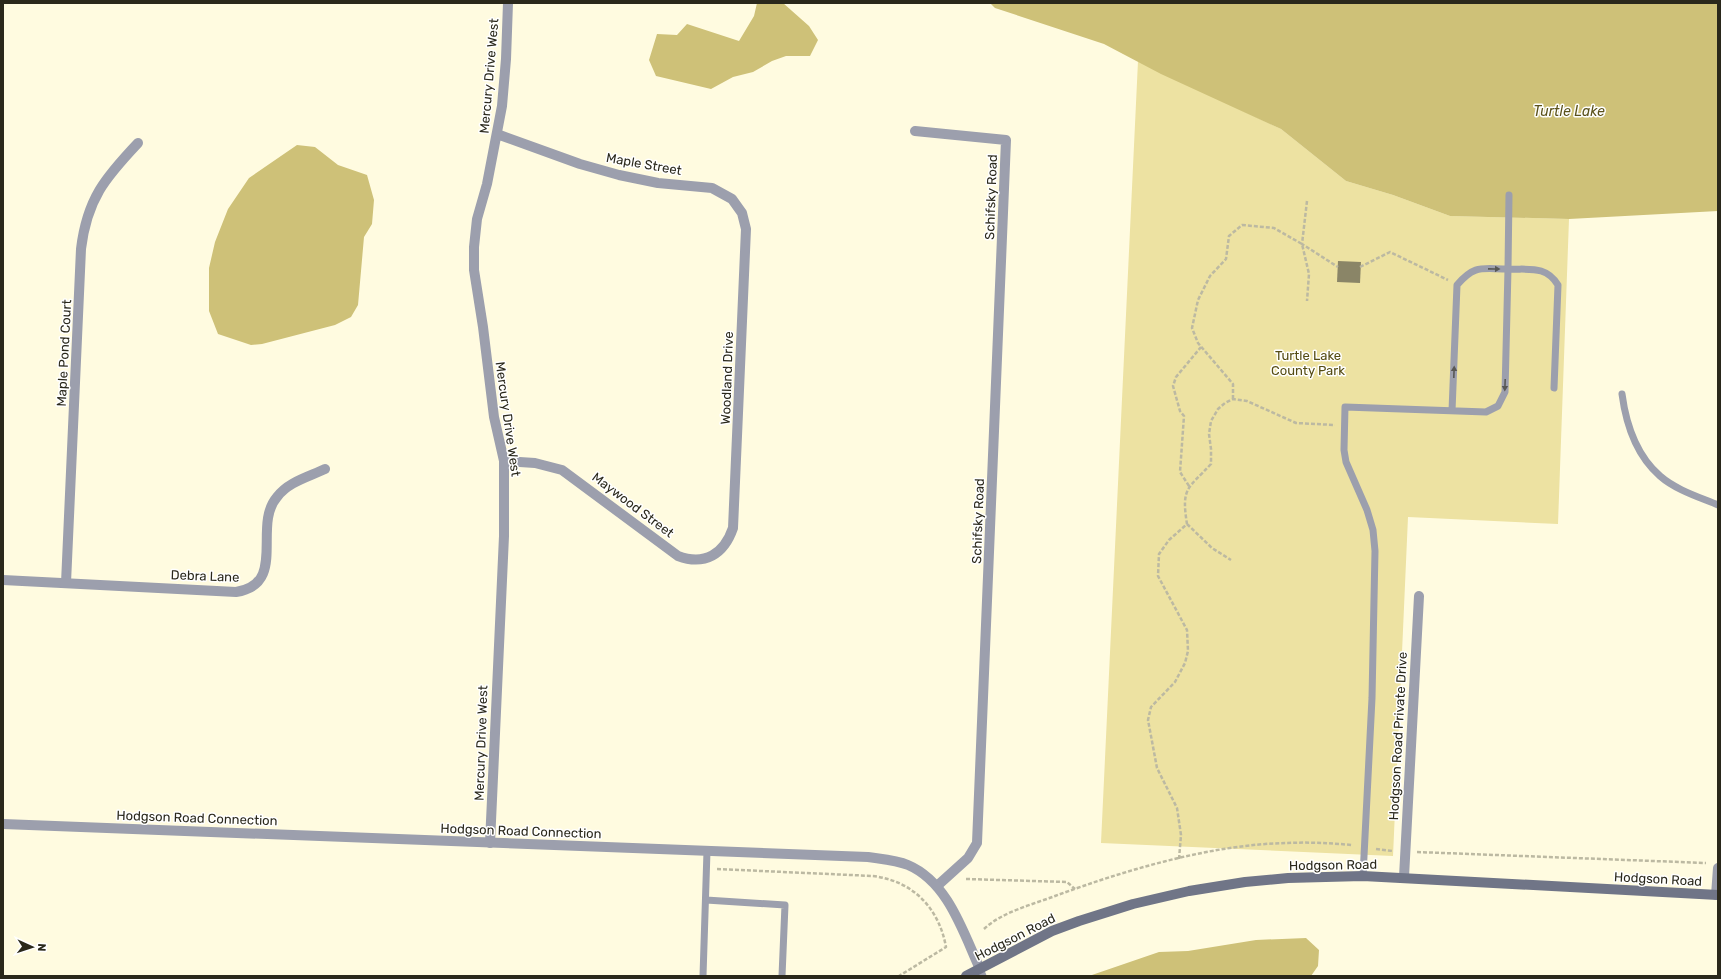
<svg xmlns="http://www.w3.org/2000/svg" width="1721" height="979" viewBox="0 0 1721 979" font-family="Rubik,sans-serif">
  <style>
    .green { fill: #ede2a2 }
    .water { fill: #cec178 }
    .building { fill: #8a8567 }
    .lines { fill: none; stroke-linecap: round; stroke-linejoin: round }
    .path { stroke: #bcb9a2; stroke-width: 2.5; stroke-dasharray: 4 2; stroke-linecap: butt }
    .service { stroke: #9c9fad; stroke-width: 7 }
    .minor { stroke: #9c9fad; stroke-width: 10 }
    .tertiary { stroke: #9c9fad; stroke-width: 10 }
    .secondary { stroke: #707587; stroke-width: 10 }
    .oneway { fill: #585855 }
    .labels { text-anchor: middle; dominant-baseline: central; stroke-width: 3; stroke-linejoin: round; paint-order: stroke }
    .street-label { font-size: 13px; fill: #2a281b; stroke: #fff }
    .park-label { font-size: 13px; fill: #554c13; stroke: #fff }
    .water-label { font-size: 14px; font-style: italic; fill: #5b521b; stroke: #fff }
  </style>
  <rect width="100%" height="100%" fill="#fffbe0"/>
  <path class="green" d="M1138,61L1281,129L1346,181L1393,195L1450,216L1569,219L1558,524L1408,517L1393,856L1101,843Z"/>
  <path class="water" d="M757,3H783L809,26L818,40L810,56H786L772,61L753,72L733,77L711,89L656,76L649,60L657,34L677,35L687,24L739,41L754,16Z
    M990,3H1718V211L1569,219L1450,216L1393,195L1346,181L1281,129L1161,74L1104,44L995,8Z
    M297,145L315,147L338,165L367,175L374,200L372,224L364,237L358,305L351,317L335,325L262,344L251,345L218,334L209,311V268L215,242L228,209L249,178Z
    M1306,938L1319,950L1318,966L1311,976H1089L1159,952L1188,951L1256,940Z"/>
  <path class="building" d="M1338,261L1361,262L1360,283L1337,282Z"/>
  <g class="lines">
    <path class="path" d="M1307,201L1302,244L1338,267
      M1360,267L1390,252L1448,280
      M1233,399V384L1198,343L1192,328L1198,300L1210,276L1226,259L1229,236L1242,225L1274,228L1302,244L1309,274L1307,301
      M1189,486L1180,472L1184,416L1180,411L1173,386L1176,377L1201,347
      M1187,524L1212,548L1231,560
      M1376,849L1393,851
      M1417,852L1706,863
      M1179,859L1181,835L1177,808L1157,768L1148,720L1151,707L1175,682L1185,663L1188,651L1187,630L1158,576L1159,554L1169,540L1187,524C1181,487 1188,489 1211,464V449L1209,434L1211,421L1218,409L1225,403L1233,399L1247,401L1296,423L1335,425
      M717,869L873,876C913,881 939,908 946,947L899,976
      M966,879L1067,882L1075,889
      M984,929C1002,912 1031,905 1055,896C1126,870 1212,844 1288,843C1309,842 1330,843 1352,845"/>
    <path class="service" d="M1509,195L1508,269C1529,270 1546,265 1558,285L1554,388
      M1622,394C1626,424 1637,456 1660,476C1676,490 1699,497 1718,505
      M1363,876L1372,698L1375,551L1373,530L1367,510L1346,462L1344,450L1345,407L1486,412L1498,406L1505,392L1508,269C1482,269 1475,264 1457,285L1452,411
      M706,900L785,905L782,976
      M980,969L983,976
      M703,976L707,851"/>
    <path class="minor" d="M915,131L1006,140L977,843L968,858L937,886
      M497,134L580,164L619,175L658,183L712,188L732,199L742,213L746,229L733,528C724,554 705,566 678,556L562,470L535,463L504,461
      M3,580L236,592C288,584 252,526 277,497C288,482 308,477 325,469
      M66,583L81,249C87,199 105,178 138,143
      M490,843L504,536V461L494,417L483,327L474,270V247L477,219L487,184L502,106L506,59L508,3
      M1404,877L1419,596
      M1716,895L1718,868"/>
    <path class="tertiary" d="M3,824L868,857C881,859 896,860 908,865C948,882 963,932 980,969"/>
    <path class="secondary" d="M966,976L1052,931L1079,921L1133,904L1189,891L1245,882L1288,878L1363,876L1718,895"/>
  </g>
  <defs><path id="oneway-solid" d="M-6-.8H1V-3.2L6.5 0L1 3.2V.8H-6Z"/></defs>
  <g class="oneway">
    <use href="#oneway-solid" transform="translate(1494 269) rotate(1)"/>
    <use href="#oneway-solid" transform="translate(1454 372) rotate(-88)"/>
    <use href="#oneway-solid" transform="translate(1505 385) rotate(92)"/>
  </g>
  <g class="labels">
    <g class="street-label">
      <text transform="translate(489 76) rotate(-85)">Mercury Drive West</text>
      <text transform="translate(644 164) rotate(10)">Maple Street</text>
      <text transform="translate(991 197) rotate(-88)">Schifsky Road</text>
      <text transform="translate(64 353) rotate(-87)">Maple Pond Court</text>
      <text transform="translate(727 378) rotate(-88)">Woodland Drive</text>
      <text transform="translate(508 419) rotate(82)">Mercury Drive West</text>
      <text transform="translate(633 505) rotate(37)">Maywood Street</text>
      <text transform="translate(978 521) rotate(-88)">Schifsky Road</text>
      <text transform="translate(205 576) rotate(2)">Debra Lane</text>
      <text transform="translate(1398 736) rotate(-87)">Hodgson Road Private Drive</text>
      <text transform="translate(481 743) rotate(-88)">Mercury Drive West</text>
      <text transform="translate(197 818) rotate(2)">Hodgson Road Connection</text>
      <text transform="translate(521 831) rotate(2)">Hodgson Road Connection</text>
      <text transform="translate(1333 865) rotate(-1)">Hodgson Road</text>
      <text transform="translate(1658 879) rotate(3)">Hodgson Road</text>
      <text transform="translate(1015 937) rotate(-27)">Hodgson Road</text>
    </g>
    <g class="park-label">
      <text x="1308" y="355">Turtle Lake<tspan x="1308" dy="15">County Park</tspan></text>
    </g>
    <g class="water-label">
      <text x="1569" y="111">Turtle Lake</text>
    </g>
  </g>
  <rect width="1721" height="979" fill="none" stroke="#2a281b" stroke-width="8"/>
  <g transform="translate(32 947) rotate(93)" stroke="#ffffff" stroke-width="3" paint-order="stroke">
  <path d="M0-3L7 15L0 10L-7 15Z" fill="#2a281b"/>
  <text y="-6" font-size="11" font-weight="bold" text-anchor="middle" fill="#2a281b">N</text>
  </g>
</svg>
